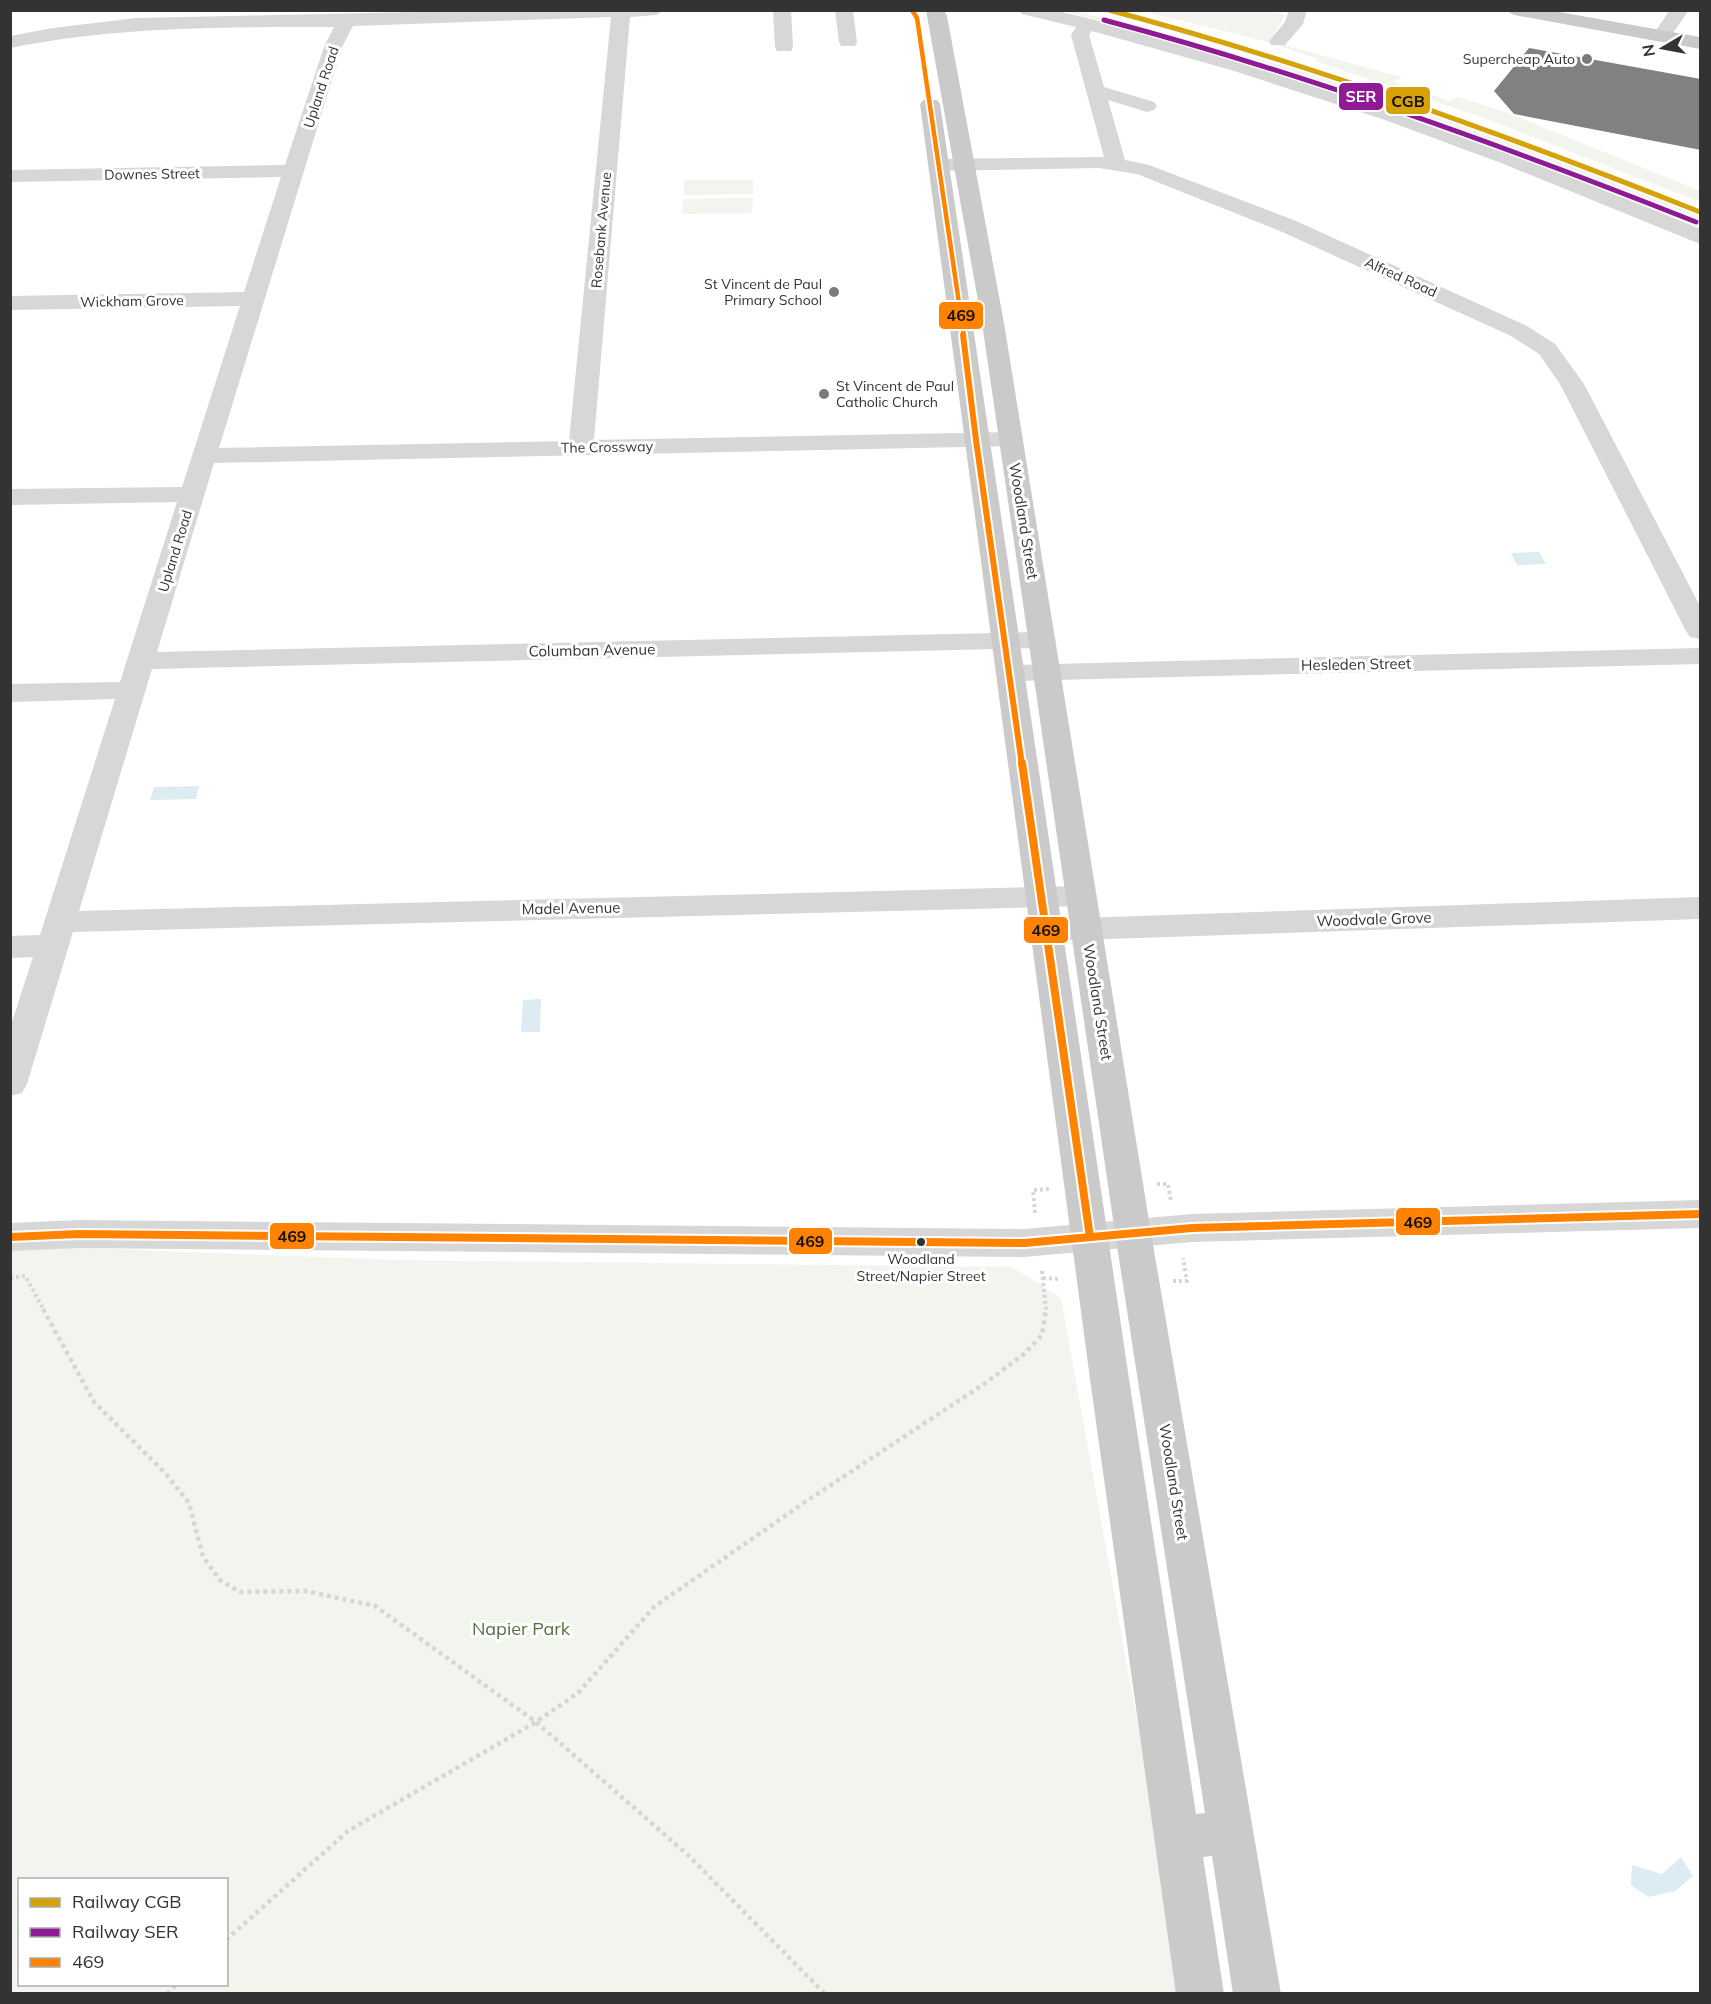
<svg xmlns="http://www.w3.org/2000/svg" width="1711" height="2004" viewBox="0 0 1711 2004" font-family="Mulish,sans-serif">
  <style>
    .green { fill: #f1f5ed; fill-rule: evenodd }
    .water { fill: #ddebf3 }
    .building { fill: #818181 }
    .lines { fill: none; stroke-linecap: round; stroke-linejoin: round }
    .path-far1 { stroke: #d6d6d6; stroke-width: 4; stroke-dasharray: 3 3; stroke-linecap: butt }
    .path { stroke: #d6d6d6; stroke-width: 4.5; stroke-dasharray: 4 4; stroke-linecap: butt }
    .minor { fill: #d7d7d7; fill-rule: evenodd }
    .major { fill: #cacaca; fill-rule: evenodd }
    .bus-1-far2-casing { stroke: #fff; stroke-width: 8 }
    .bus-1-far1-casing { stroke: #fff; stroke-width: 10 }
    .bus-1-casing { stroke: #fff; stroke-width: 12 }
    .bus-1-far2 { stroke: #ff8200; stroke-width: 4.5 }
    .bus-1-far1 { stroke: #ff8200; stroke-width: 6 }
    .bus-1 { stroke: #ff8200; stroke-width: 8 }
    .rail-1-casing { stroke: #fff; stroke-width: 8 }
    .rail-2-casing { stroke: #fff; stroke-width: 8 }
    .rail-1 { stroke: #d6a20a; stroke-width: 5 }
    .rail-2 { stroke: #8f1a95; stroke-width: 5 }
    .poi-dot { fill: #7a7a7a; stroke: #fff; stroke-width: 2 }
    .bus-dot { fill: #333; stroke: #fff; stroke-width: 2 }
    .labels { text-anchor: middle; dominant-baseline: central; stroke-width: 6; stroke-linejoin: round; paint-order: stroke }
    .far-poi-label { font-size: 14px; fill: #333; stroke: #fff; text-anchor: end }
    .far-street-label { font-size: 14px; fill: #333; stroke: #fff }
    .bus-label { font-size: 14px; fill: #333; stroke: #fff }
    .street-label { font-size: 15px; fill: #333; stroke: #fff }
    .near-park-label { font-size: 18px; fill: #56703f; stroke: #fff }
    .line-badge { stroke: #fff; stroke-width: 2 }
    .badge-label { font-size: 16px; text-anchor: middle; font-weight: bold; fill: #fff }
    .pale-badge-label { font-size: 16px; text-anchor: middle; font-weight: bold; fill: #111 }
  </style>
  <rect width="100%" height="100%" fill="#fff"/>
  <path class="green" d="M1260,10L1285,15L1270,41L1401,77L1394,82L1449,101L1458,97L1508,113L1700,191V202L1484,118L1315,61L1318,59L1260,40L1142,11Z
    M1064,11H1075L1311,73L1495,136L1700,216V233L1564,175L1238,62L1250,61Z
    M684,180H753V194L684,195Z
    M753,198L752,213L682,214L683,199Z
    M11,1245L395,1260L1012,1267L1061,1298L1186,1993L11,1994ZM20,1880H226V1984H20Z"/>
  <path class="water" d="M1539,552L1546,564L1517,565L1511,553Z
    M199,786L196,799L150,800L154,787Z
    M541,999L540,1032H521L523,1000Z
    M1681,1857L1693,1876L1675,1891L1648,1897L1631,1885L1632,1865L1662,1874Z"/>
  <path class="building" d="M1529,48L1701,79V150L1514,114L1494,91Z"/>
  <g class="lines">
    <path class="path-far1" d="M1157,1184H1168L1171,1201
      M1035,1213L1033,1190L1051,1189
      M1042,1271L1046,1310
      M10,1278L25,1276L44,1310
      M1043,1278L1060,1279
      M1173,1281H1187L1183,1258"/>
    <path class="path" d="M43,1309L94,1402L167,1475L189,1503L203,1557L220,1580L240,1592L306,1591L375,1606L536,1722L688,1855L825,1994
      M226,1940L348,1831L536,1722L578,1693L654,1607L805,1502L987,1382L1024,1354L1042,1335L1046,1309
      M167,1994L177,1984"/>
    <path class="minor" d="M515,10H665L656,15L630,17L594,440L1011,432L1020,434L1023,439L1020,444L1011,446L214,463L157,652L1042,632L1052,634L1056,640L1052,646L1042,648L152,669L79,911L1081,886L1092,889L1097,896L1092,903L1081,906L73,932L27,1084L22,1093L10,1096V1028L33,957L10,958V936L40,935L115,699L10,702V684L120,682L177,502L10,505V489L182,487L240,306L10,310V296L244,292L281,177L10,182V170L285,165L324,47L334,27C225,27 118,26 10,48V36L53,28L136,18ZM611,17L569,441L219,448L342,47L353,26Z
      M773,10H791L793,47L791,51H777L775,47Z
      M835,10H853L857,42L855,46H841L839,42Z
      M1019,10H1053L1087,18C1298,71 1500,147 1700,229V244L1501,163L1385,120L1231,70L1092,31L1089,35L1104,87L1154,102L1157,106L1154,110L1147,112L1108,100L1125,160L1149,165L1296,221L1527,326L1555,344L1584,384L1700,606V639L1690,637L1686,631L1560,384L1539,354L1511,336L1280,231L1137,174L1099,168L939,171L932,169L929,165L932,161L939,159L1104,157L1071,35L1076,27L1022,14Z
      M1289,10H1307L1303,24L1285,45H1271L1269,41L1285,22Z
      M1670,10H1689L1668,40H1654L1652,36Z
      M1700,648V664L1011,681L1001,679L997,673L1001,667L1011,665Z
      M1700,897V919L1048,941L1037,938L1032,930L1037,922L1048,919Z
      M1700,1200V1228L1192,1242L1024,1257L79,1248L10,1251V1223L79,1220L1024,1229L1192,1214Z"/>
    <path class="major" d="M926,10H944L947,16L1004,323L1151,1233L1281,1994H1233L1212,1856L1203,1857L1224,1994H1176L1090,1379L920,104L923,100H937L940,104L1129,1379L1196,1814L1205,1813L1115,1233L982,323Z
      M1505,10H1548L1700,37V49L1514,15Z"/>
    <g class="bus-1-far2-casing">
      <path id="bus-1-far2" d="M912,10L917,18L964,337"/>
    </g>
    <g class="bus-1-far1-casing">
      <path id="bus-1-far1" d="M963,335L976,440L1022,765"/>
    </g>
    <g class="bus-1-casing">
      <path id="bus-1" d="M1022,763L1090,1237
        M10,1237L79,1234L1024,1243L1192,1228L1700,1214"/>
    </g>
    <use href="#bus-1-far2" class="bus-1-far2"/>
    <use href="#bus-1-far1" class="bus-1-far1"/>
    <use href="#bus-1" class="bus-1"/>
    <g class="rail-1-casing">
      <path id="rail-1" d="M1109,10C1311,64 1506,135 1700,212"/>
    </g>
    <g class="rail-2-casing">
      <path id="rail-2" d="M1104,20C1306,74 1502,145 1696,222"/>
    </g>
    <use href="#rail-1" class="rail-1"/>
    <use href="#rail-2" class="rail-2"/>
  </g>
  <g class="poi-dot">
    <circle cx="1587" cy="59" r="6"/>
    <circle cx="834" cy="292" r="6"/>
    <circle cx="824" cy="394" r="6"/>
  </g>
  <circle class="bus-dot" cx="921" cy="1242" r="5"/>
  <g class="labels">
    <g class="far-poi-label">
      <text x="1575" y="59">Supercheap Auto</text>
      <text x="822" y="284">St Vincent de Paul<tspan x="822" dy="16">Primary School</tspan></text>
      <text x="836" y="386" text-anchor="start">St Vincent de Paul<tspan x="836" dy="16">Catholic Church</tspan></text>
    </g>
    <g class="far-street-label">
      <text transform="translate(321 87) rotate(-72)">Upland Road</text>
      <text transform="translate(152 174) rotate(-1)">Downes Street</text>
      <text transform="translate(601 230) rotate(-85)">Rosebank Avenue</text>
      <text transform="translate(1401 277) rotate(24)">Alfred Road</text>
      <text transform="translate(132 301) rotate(-1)">Wickham Grove</text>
      <text transform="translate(607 447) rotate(-1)">The Crossway</text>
      <text transform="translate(175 551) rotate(-73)">Upland Road</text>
    </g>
    <g class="bus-label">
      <text x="921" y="1259">Woodland<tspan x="921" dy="17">Street/Napier Street</tspan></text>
    </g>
    <g class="street-label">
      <text transform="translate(1024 521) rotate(81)">Woodland Street</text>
      <text transform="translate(592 650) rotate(-1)">Columban Avenue</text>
      <text transform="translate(1356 664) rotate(-1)">Hesleden Street</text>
      <text transform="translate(571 908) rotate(-1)">Madel Avenue</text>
      <text transform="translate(1374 919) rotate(-2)">Woodvale Grove</text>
      <text transform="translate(1098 1002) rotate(81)">Woodland Street</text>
      <text transform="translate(1174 1482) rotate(81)">Woodland Street</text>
    </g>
    <g class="near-park-label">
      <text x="521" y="1628">Napier Park</text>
    </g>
  </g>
  <g class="line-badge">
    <rect x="1338" y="82" width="46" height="29" rx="6" fill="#8f1a95"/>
    <rect x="1385" y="86" width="46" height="29" rx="6" fill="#d6a20a"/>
    <rect x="938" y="301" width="46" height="29" rx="6" fill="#ff8200"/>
    <rect x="1023" y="916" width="46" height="28" rx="6" fill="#ff8200"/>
    <rect x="1395" y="1207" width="46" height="29" rx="6" fill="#ff8200"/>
    <rect x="269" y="1222" width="46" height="28" rx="6" fill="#ff8200"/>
    <rect x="788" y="1227" width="45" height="28" rx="6" fill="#ff8200"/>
  </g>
  <g class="badge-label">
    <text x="1361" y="102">SER</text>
  </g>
  <g class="pale-badge-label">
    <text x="1408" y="107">CGB</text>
    <text x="961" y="321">469</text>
    <text x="1046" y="936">469</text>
    <text x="1418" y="1228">469</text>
    <text x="292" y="1242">469</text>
    <text x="810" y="1247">469</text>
  </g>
  <rect width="1711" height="2004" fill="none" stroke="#333333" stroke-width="24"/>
  <rect x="18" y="1878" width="210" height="108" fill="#ffffff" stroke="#adadad" stroke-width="1.5"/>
  <rect x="30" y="1898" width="30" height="9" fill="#d6a20a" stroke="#adadad" stroke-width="1.5"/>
  <text x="72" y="1908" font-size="18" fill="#333333">Railway CGB</text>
  <rect x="30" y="1928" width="30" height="9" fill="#8f1a95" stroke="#adadad" stroke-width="1.5"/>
  <text x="72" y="1938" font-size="18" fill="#333333">Railway SER</text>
  <rect x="30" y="1958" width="30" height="9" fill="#ff8200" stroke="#adadad" stroke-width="1.5"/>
  <text x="72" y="1968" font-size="18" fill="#333333">469</text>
  <g transform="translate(1663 48) rotate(260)" stroke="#ffffff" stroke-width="4.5" paint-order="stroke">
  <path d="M0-4.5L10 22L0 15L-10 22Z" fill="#333333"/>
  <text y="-9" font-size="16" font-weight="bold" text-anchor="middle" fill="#333333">N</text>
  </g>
</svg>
